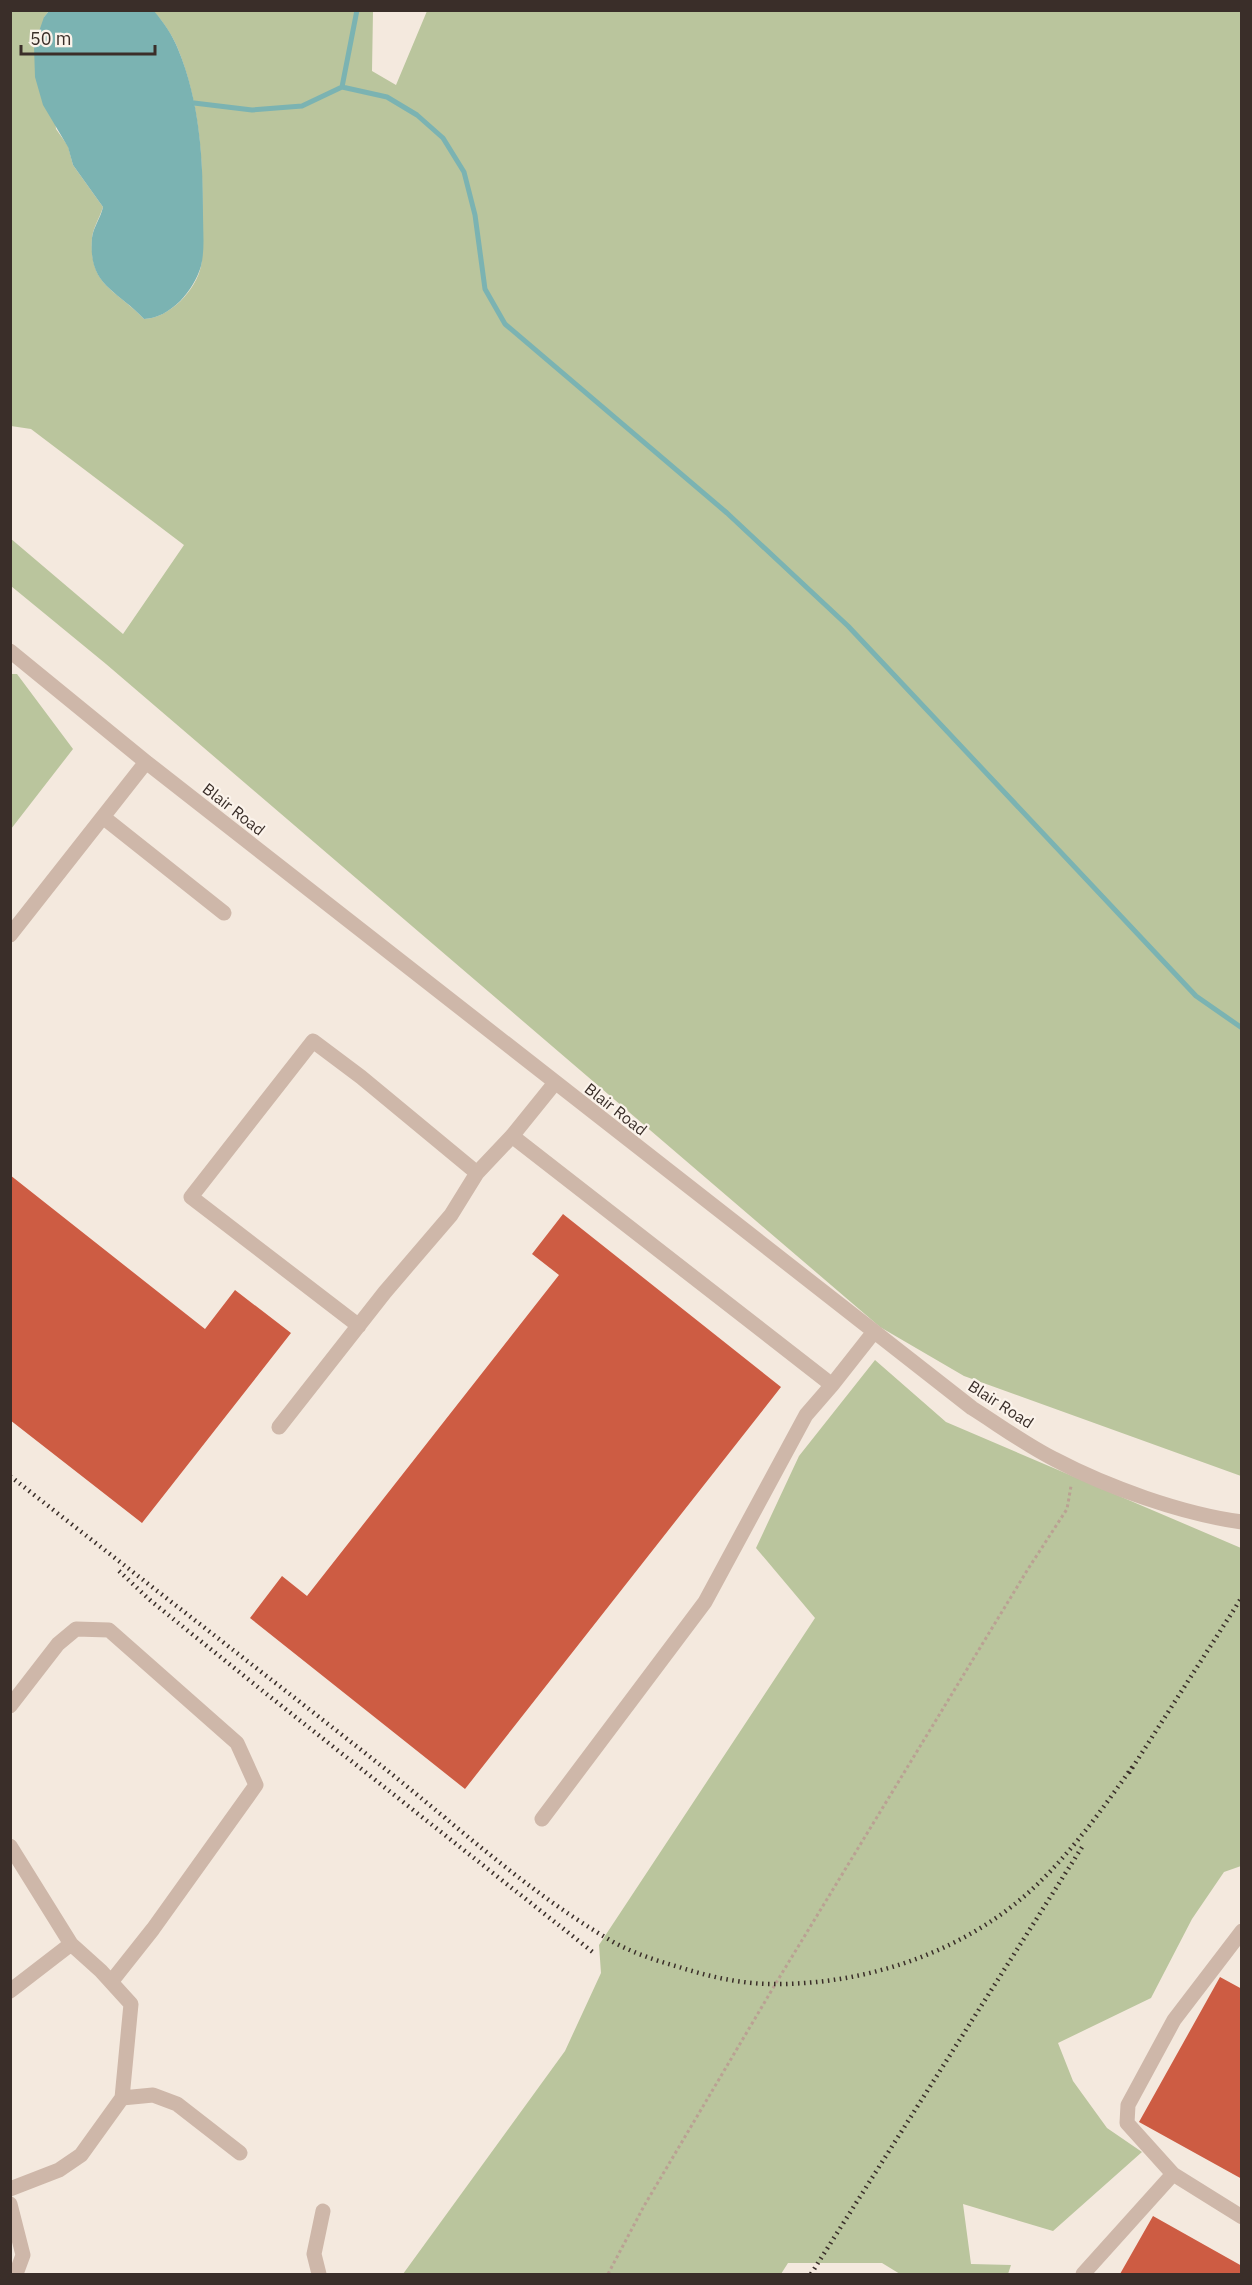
<svg xmlns="http://www.w3.org/2000/svg" width="1252" height="2285" viewBox="0 0 1252 2285" font-family="'IBM Plex Sans',sans-serif">
  <style>
    .green { fill: #bac59d }
    .water { fill: #7bb3b2 }
    .lines { fill: none; stroke-linecap: round; stroke-linejoin: round }
    .stream { stroke: #7bb3b2; stroke-width: 5 }
    .building { fill: #cd5c43 }
    .path { stroke: #baa193; stroke-width: 3; stroke-dasharray: 3 3; stroke-linecap: butt }
    .minor { stroke: #ceb7a9; stroke-width: 15 }
    .rail { stroke: #3a2e29; stroke-width: 4.5; stroke-dasharray: 1.5 4.5; stroke-linecap: butt }
    .labels { text-anchor: middle; dominant-baseline: central; stroke-width: 4.5; stroke-linejoin: round; paint-order: stroke }
    .street-label { font-size: 16px; fill: #3a2e29; stroke: #fbf3eb }
  </style>
  <rect width="100%" height="100%" fill="#f4e9de"/>
  <path class="green" d="M11,11H49L44,17L56,129L68,146L73,165L103,207C100,217 93,228 92,238C89,287 116,289 144,319C170,318 196,290 201,266C203,254 202,241 202,229C204,168 201,106 178,49C173,36 163,21 153,11H373L372,71L396,85L427,11H1241V1476L964,1376L880,1327L106,664L11,586L10,538L123,634L184,545L31,429L11,426Z
    M11,674H17L73,749L11,829Z
    M875,1360L946,1422L1241,1548V1866L1224,1872L1192,1919L1151,1998L1058,2043L1073,2081L1107,2128L1142,2152L1053,2231L963,2204L971,2264L1011,2265L1008,2274H900L882,2263H788L781,2274H403L565,2051L601,1973L599,1945L815,1618L756,1548L799,1456Z"/>
  <path class="water" d="M153,10C163,21 173,36 178,49C200,102 203,159 203,215C203,232 205,250 201,266C194,290 171,318 144,319C116,289 88,286 92,238C93,228 101,217 103,207L73,165L68,147L43,105L35,77L34,46L44,17L49,11Z"/>
  <g class="lines">
    <path class="stream" d="M342,87L387,97L417,115L443,138L464,172L475,215L485,289L505,324L727,513L848,626L1196,996L1242,1028
      M194,103L252,110L302,106L342,87L357,10"/>
  </g>
  <path class="building" d="M10,1175L205,1329L235,1290L291,1333L142,1523L10,1420Z
    M563,1214L781,1387L465,1789L250,1618L282,1576L307,1596L559,1275L532,1254Z
    M1220,1977L1242,1989V2179L1139,2122Z
    M1153,2216L1242,2266V2274H1120Z"/>
  <g class="lines">
    <path class="path" d="M608,2274L644,2206L776,1983L1028,1569L1067,1509L1071,1486"/>
    <path class="minor" d="M10,651L146,762L972,1408C999,1425 1026,1445 1054,1459C1107,1487 1182,1514 1242,1522
      M103,817L224,913
      M10,935L146,762
      M512,1136L832,1385L806,1415L705,1602L542,1819
      M359,1326L191,1197L313,1041L361,1077L477,1173
      M832,1385L873,1333
      M279,1427L385,1292L451,1215L477,1173L512,1136L554,1084
      M10,1706L58,1644L76,1629L109,1630L237,1743L256,1785L153,1929L111,1982
      M10,1846L71,1944
      M1242,1931L1174,2020L1128,2105L1127,2123L1173,2174L1242,2217
      M10,1991L71,1944L101,1971L131,2004L122,2098
      M10,2189L59,2170L81,2155L122,2098L153,2095L177,2104L240,2153
      M10,2204L23,2255L16,2274
      M319,2274L314,2254L323,2211
      M1083,2274L1173,2174"/>
    <path class="rail" d="M10,1476C131,1571 253,1665 374,1760C453,1822 528,1893 615,1943C636,1954 657,1961 679,1967C707,1976 737,1983 767,1984C860,1986 958,1955 1028,1893C1069,1856 1101,1811 1133,1766
      M119,1571L151,1601L264,1692L594,1953
      M1129,1773L1242,1597
      M811,2274L1084,1844"/>
  </g>
  <g class="labels">
    <g class="street-label">
      <text transform="translate(234 809) rotate(38)">Blair Road</text>
      <text transform="translate(616 1109) rotate(38)">Blair Road</text>
      <text transform="translate(1001 1404) rotate(33)">Blair Road</text>
    </g>
  </g>
  <rect width="1252" height="2285" fill="none" stroke="#3a2e29" stroke-width="24"/>
  <path d="M21 45v9h134v-9" fill="none" stroke="#3a2e29" stroke-width="3"/>
  <text x="30" y="45" font-size="18" fill="#3a2e29" stroke="#fbf3eb" stroke-width="4.5" paint-order="stroke">50 m</text>
</svg>
